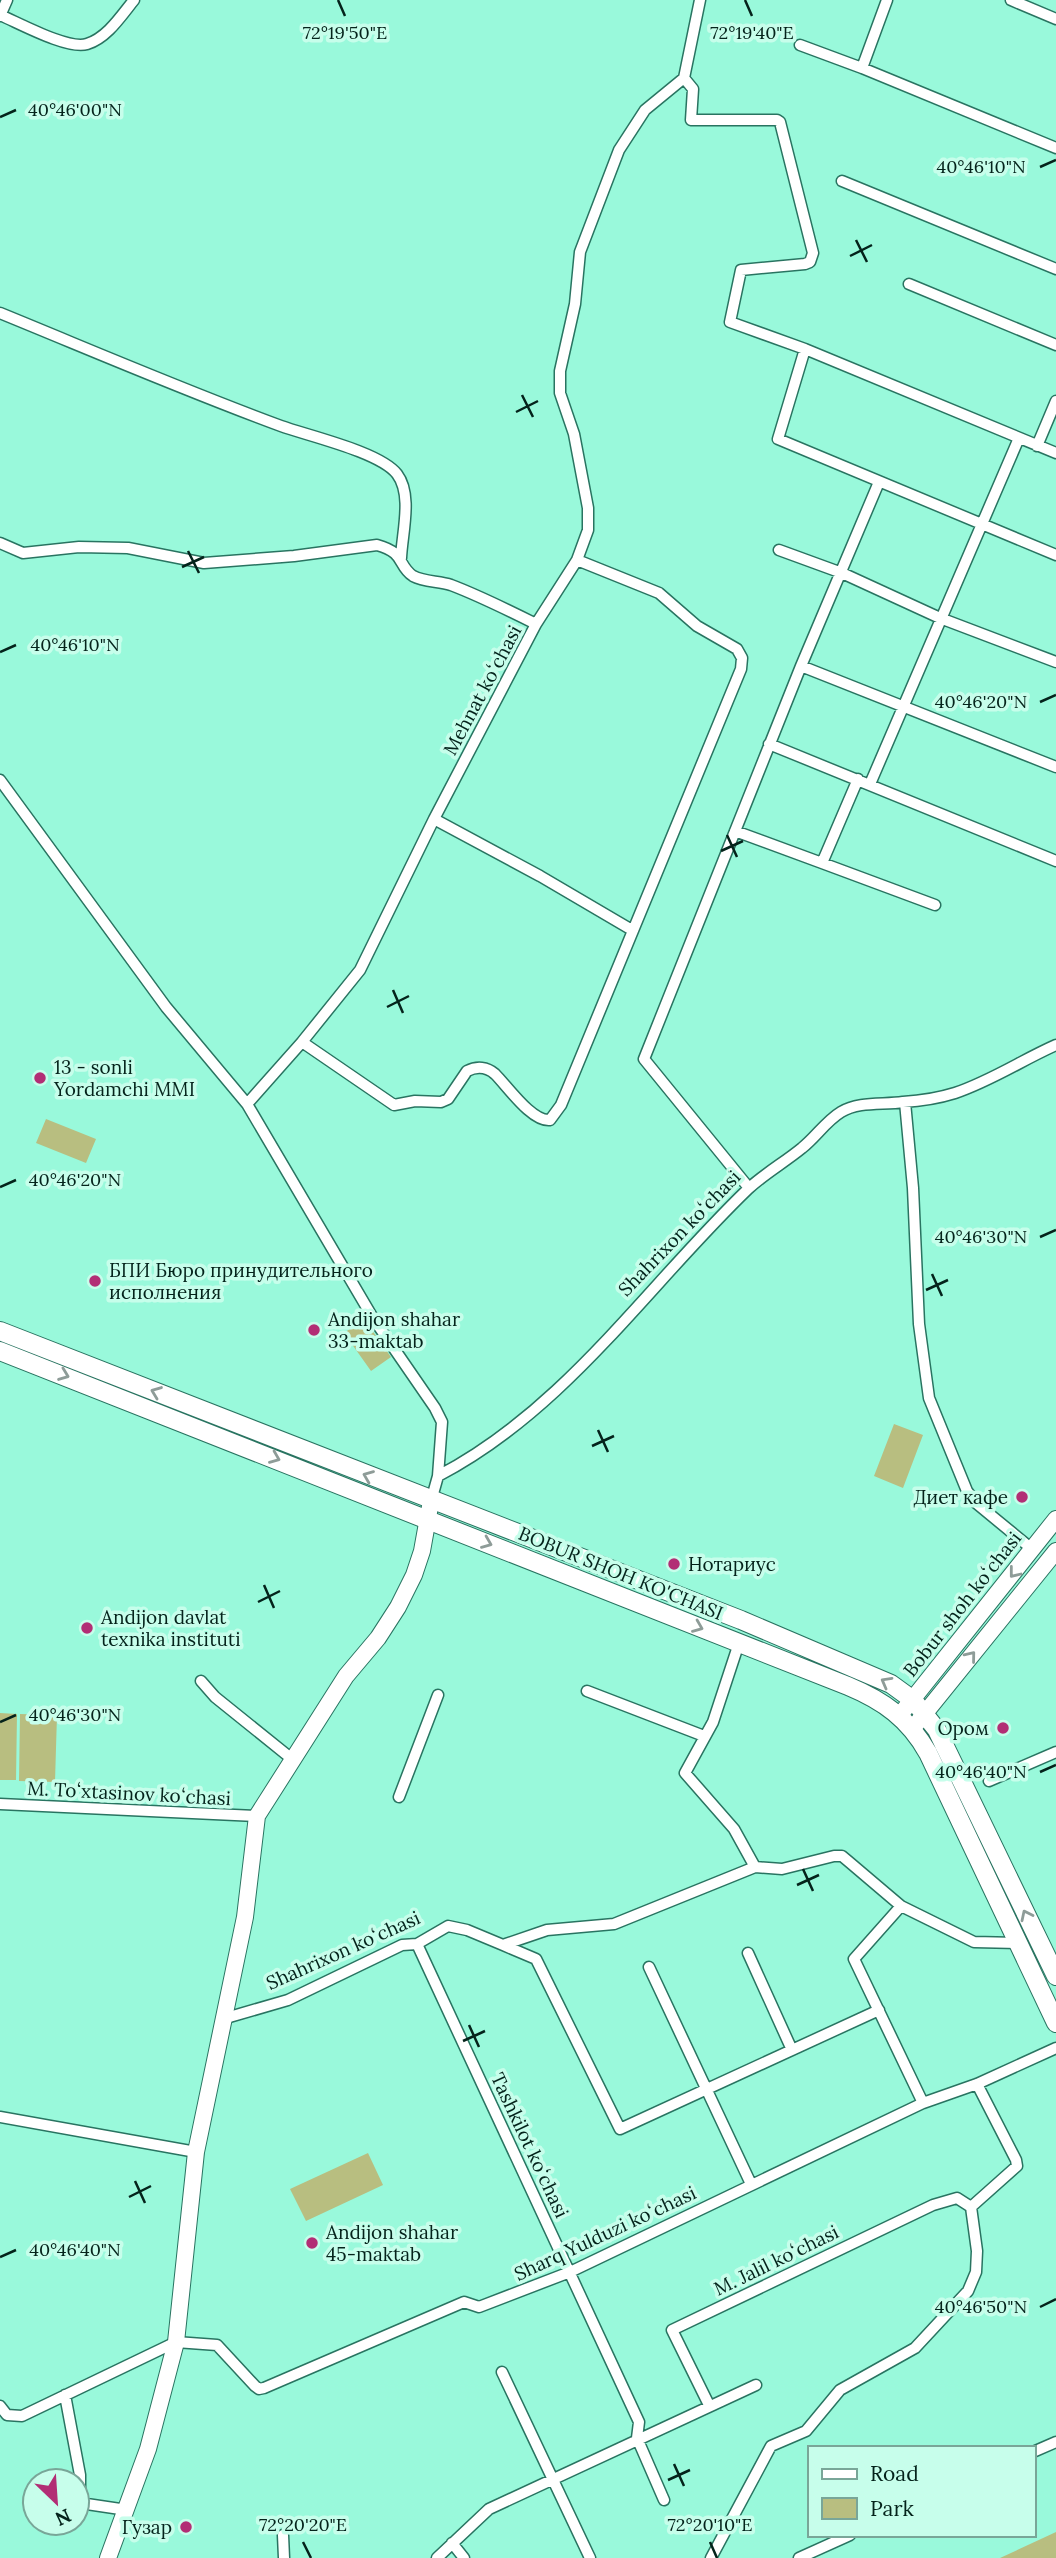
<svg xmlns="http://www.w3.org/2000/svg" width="1056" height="2558" viewBox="0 0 1056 2558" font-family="Lora,serif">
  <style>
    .green { fill: #b8be80 }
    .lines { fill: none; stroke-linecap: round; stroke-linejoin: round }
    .street-casing { stroke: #297461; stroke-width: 13 }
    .secondary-casing { stroke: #297461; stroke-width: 18 }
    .primary-casing { stroke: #297461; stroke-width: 20 }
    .street { stroke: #fff; stroke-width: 10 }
    .secondary { stroke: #fff; stroke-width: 16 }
    .primary { stroke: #fff; stroke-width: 18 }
    .oneway { stroke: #8e9c98 }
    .ticks { fill: none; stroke: #04231b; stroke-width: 2.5 }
    .poi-dot { fill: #b22e75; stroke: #c7feeb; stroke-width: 2.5 }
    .labels { text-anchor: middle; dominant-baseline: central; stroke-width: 7; stroke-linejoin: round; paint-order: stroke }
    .street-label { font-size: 19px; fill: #04231b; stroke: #c7feeb }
    .poi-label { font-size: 19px; fill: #04231b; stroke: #c7feeb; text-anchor: start }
    .ticks-label { font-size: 18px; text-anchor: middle; fill: #04231b; stroke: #c7feeb; stroke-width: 7; stroke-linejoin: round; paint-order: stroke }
  </style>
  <rect width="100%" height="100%" fill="#99f9db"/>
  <path class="green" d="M46,1119L96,1139L86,1163L36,1143Z
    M364,1319L391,1357L371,1371L344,1333Z
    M894,1424L923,1435L903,1488L874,1476Z
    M0,1713L17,1714L16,1780H0Z
    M20,1714L57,1715L55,1782L19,1781Z
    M368,2153L383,2185L306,2221L290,2189Z
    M1056,2532V2558H1000Z"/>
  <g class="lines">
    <g class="street-casing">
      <path id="street" d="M887,0L862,68L1056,148
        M1011,0L1056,19
        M0,15C19,23 68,50 87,44C107,38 121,16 134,0
        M0,16L7,0
        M800,45L862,68
        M684,78L693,89L691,120H777L780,122L813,253L810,262L805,264L741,270L730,322L805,349L1056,453
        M842,181L1056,269
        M909,284L1056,345
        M0,313C93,351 186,391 281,426C309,436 380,452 397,474C413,495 402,533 401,558
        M805,349L778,439L1056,555
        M1037,446L1056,401
        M0,543L23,553L79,547L128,548L204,563L294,556L377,545C406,553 397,565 413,576C424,582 439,581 451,585C480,596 508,610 536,624
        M779,550L842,573L940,618L1056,662
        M801,666L1056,767
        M769,744L1056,861
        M0,780L166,1007L247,1104
        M870,784L1019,438
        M434,819L540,876L632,930
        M735,831L822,863L858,779
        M822,863L935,905
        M302,1042L394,1105L415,1101L441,1102L448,1099L467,1071C477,1066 487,1067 495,1074C508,1087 532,1122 550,1120L561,1105L741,669L742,658L737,649L697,626L659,593L577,560
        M905,1102L913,1188L919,1324L929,1398L967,1491L976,1503L1032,1549
        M749,1188L644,1059L801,666L879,482
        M438,1476C565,1410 646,1287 748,1189C764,1174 785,1162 802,1148C816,1137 826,1121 841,1112C859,1101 883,1105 903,1102C920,1101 939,1098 955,1093C991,1081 1022,1060 1056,1045
        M431,1501L438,1476L442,1422L435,1408L373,1318L247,1104L302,1042L360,970L434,819L536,624L577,560L588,530V508L574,434L560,393V371L575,304L580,252L619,150L645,110L684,78L700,0
        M739,1643L713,1722L685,1773L734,1829L755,1867
        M201,1681L215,1697L292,1759
        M587,1691L704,1736
        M989,1781L1056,1752
        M399,1797L438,1695
        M0,1804L257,1816
        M901,1906L854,1959L923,2103
        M417,1944L639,2422L637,2438L664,2500
        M503,1945L536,1959L620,2129L879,2010
        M748,1953L792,2050
        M649,1967L751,2184
        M226,2018L288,2000L402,1945L417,1944L448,1926L467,1930L503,1945L547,1930L614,1924L755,1867L782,1869L834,1856H842L848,1861L901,1906L974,1942L1018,1943
        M0,2117L196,2152
        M502,2372L590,2558
        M65,2395L80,2475V2503L127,2510
        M709,2405L672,2330L933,2205L957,2198L971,2207
        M0,2406L7,2415L22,2416L176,2342L217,2345L255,2386L259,2389L264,2388L464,2302L479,2307L570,2272L923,2103L977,2084L1056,2048
        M1033,2452L1056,2442
        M283,2535L284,2558
        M452,2543L464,2558
        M437,2558L489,2509L756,2385
        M711,2558L771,2446L806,2431L840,2390L915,2348L968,2291L976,2272L977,2251L971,2207L1017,2166L1016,2160L977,2084
        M799,2558L850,2535"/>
    </g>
    <g class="secondary-casing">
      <path id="secondary" d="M900,1715L1056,1519
        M913,1728L1056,1551
        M108,2558L148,2449L176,2342L196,2152L245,1917L257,1816L346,1676L378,1638L398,1607L414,1575L422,1551L431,1501"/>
    </g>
    <g class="primary-casing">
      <path id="primary" d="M0,1331L741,1620L891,1684L913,1700L937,1730L1056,1976
        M0,1351L848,1686C884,1701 909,1719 928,1753L1056,2023"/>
    </g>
    <use href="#street" class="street"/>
    <use href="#secondary" class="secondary"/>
    <use href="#primary" class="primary"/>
  </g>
  <defs><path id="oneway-chevron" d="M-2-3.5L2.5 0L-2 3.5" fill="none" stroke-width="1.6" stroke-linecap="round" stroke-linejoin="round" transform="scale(1.75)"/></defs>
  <g class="oneway">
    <use href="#oneway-chevron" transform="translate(64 1375) rotate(21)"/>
    <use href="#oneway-chevron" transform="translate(156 1392) rotate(-159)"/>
    <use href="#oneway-chevron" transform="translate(275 1458) rotate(22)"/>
    <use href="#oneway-chevron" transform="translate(368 1476) rotate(-158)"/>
    <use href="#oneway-chevron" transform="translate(487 1543) rotate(22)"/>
    <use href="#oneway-chevron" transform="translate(1014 1573) rotate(128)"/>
    <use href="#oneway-chevron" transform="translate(698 1627) rotate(22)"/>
    <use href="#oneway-chevron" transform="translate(971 1656) rotate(-51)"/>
    <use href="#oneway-chevron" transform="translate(886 1682) rotate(-151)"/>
    <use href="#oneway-chevron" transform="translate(1026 1915) rotate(-116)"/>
  </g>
  <path class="ticks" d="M338,0L345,16M745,0L752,16M0,117L16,110M1040,167L1056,160M856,240L867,262M850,256L872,245M522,395L533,417M516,412L538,401M188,551L199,573M182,567L204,557M0,652L16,645M1040,702L1056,695M727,835L737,857M721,851L743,841M393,990L403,1013M387,1007L409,996M0,1187L16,1180M1040,1237L1056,1230M932,1274L942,1296M926,1290L948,1280M598,1430L608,1452M592,1446L614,1436M264,1585L274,1608M258,1602L280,1591M0,1722L16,1715M1040,1772L1056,1765M803,1869L813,1891M797,1885L819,1875M469,2025L479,2047M463,2041L485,2031M135,2181L145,2203M129,2197L151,2186M0,2257L16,2250M1040,2307L1056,2299M674,2464L684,2486M668,2480L690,2470M303,2542L311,2558M710,2542L717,2558"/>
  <g class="poi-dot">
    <circle cx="40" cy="1078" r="7"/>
    <circle cx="95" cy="1281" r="7"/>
    <circle cx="314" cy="1330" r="7"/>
    <circle cx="1022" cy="1497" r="7"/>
    <circle cx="674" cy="1564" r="7"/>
    <circle cx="87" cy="1628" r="7"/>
    <circle cx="1003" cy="1728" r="7"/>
    <circle cx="312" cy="2243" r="7"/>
    <circle cx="186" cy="2527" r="7"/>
  </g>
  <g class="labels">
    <g class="street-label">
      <text transform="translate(482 690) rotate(-62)">Mehnat koʻchasi</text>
      <text transform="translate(679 1233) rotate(-46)">Shahrixon koʻchasi</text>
      <text transform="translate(621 1573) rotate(22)">BOBUR SHOH KO'CHASI</text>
      <text transform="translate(962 1604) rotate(-52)">Bobur shoh koʻchasi</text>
      <text transform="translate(129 1793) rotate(3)">M. Toʻxtasinov koʻchasi</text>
      <text transform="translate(343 1950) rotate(-24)">Shahrixon koʻchasi</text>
      <text transform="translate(530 2145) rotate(65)">Tashkilot koʻchasi</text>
      <text transform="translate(605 2233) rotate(-25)">Sharq Yulduzi koʻchasi</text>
      <text transform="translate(776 2260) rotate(-26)">M. Jalil koʻchasi</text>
    </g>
    <g class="poi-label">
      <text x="54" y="1067">13 - sonli<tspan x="54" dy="22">Yordamchi MMI</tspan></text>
      <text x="109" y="1270">БПИ Бюро принудительного<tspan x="109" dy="22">исполнения</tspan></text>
      <text x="328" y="1319">Andijon shahar<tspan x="328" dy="22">33-maktab</tspan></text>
      <text x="1008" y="1497" text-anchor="end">Диет кафе</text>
      <text x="688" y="1564">Нотариус</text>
      <text x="101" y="1617">Andijon davlat<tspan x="101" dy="22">texnika instituti</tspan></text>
      <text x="989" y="1728" text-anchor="end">Ором</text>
      <text x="326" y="2232">Andijon shahar<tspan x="326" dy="22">45-maktab</tspan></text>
      <text x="172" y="2527" text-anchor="end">Гузар</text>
    </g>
  </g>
  <g class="ticks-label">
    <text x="345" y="39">72°19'50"E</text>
    <text x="752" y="39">72°19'40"E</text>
    <text x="75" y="116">40°46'00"N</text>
    <text x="981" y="173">40°46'10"N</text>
    <text x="75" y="651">40°46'10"N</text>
    <text x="981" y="708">40°46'20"N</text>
    <text x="75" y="1186">40°46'20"N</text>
    <text x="981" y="1243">40°46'30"N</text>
    <text x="75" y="1721">40°46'30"N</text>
    <text x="981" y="1778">40°46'40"N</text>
    <text x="75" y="2256">40°46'40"N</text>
    <text x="981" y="2313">40°46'50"N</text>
    <text x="303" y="2531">72°20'20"E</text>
    <text x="710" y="2531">72°20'10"E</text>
  </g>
  <rect x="808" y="2446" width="228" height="91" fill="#c7feeb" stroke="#79a698" stroke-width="2"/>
  <rect x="822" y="2469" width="35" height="10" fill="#ffffff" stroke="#79a698" stroke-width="2"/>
  <text x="870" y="2481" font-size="21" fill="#04231b">Road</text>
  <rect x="822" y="2498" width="35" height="21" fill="#b8be80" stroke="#79a698" stroke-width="2"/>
  <text x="870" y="2516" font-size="21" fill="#04231b">Park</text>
  <g transform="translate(56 2502) rotate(155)"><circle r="33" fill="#c7feeb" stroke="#79a698" stroke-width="2"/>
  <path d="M0-5L12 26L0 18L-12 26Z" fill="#b22e75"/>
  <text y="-10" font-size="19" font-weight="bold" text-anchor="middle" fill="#04231b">N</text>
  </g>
</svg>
